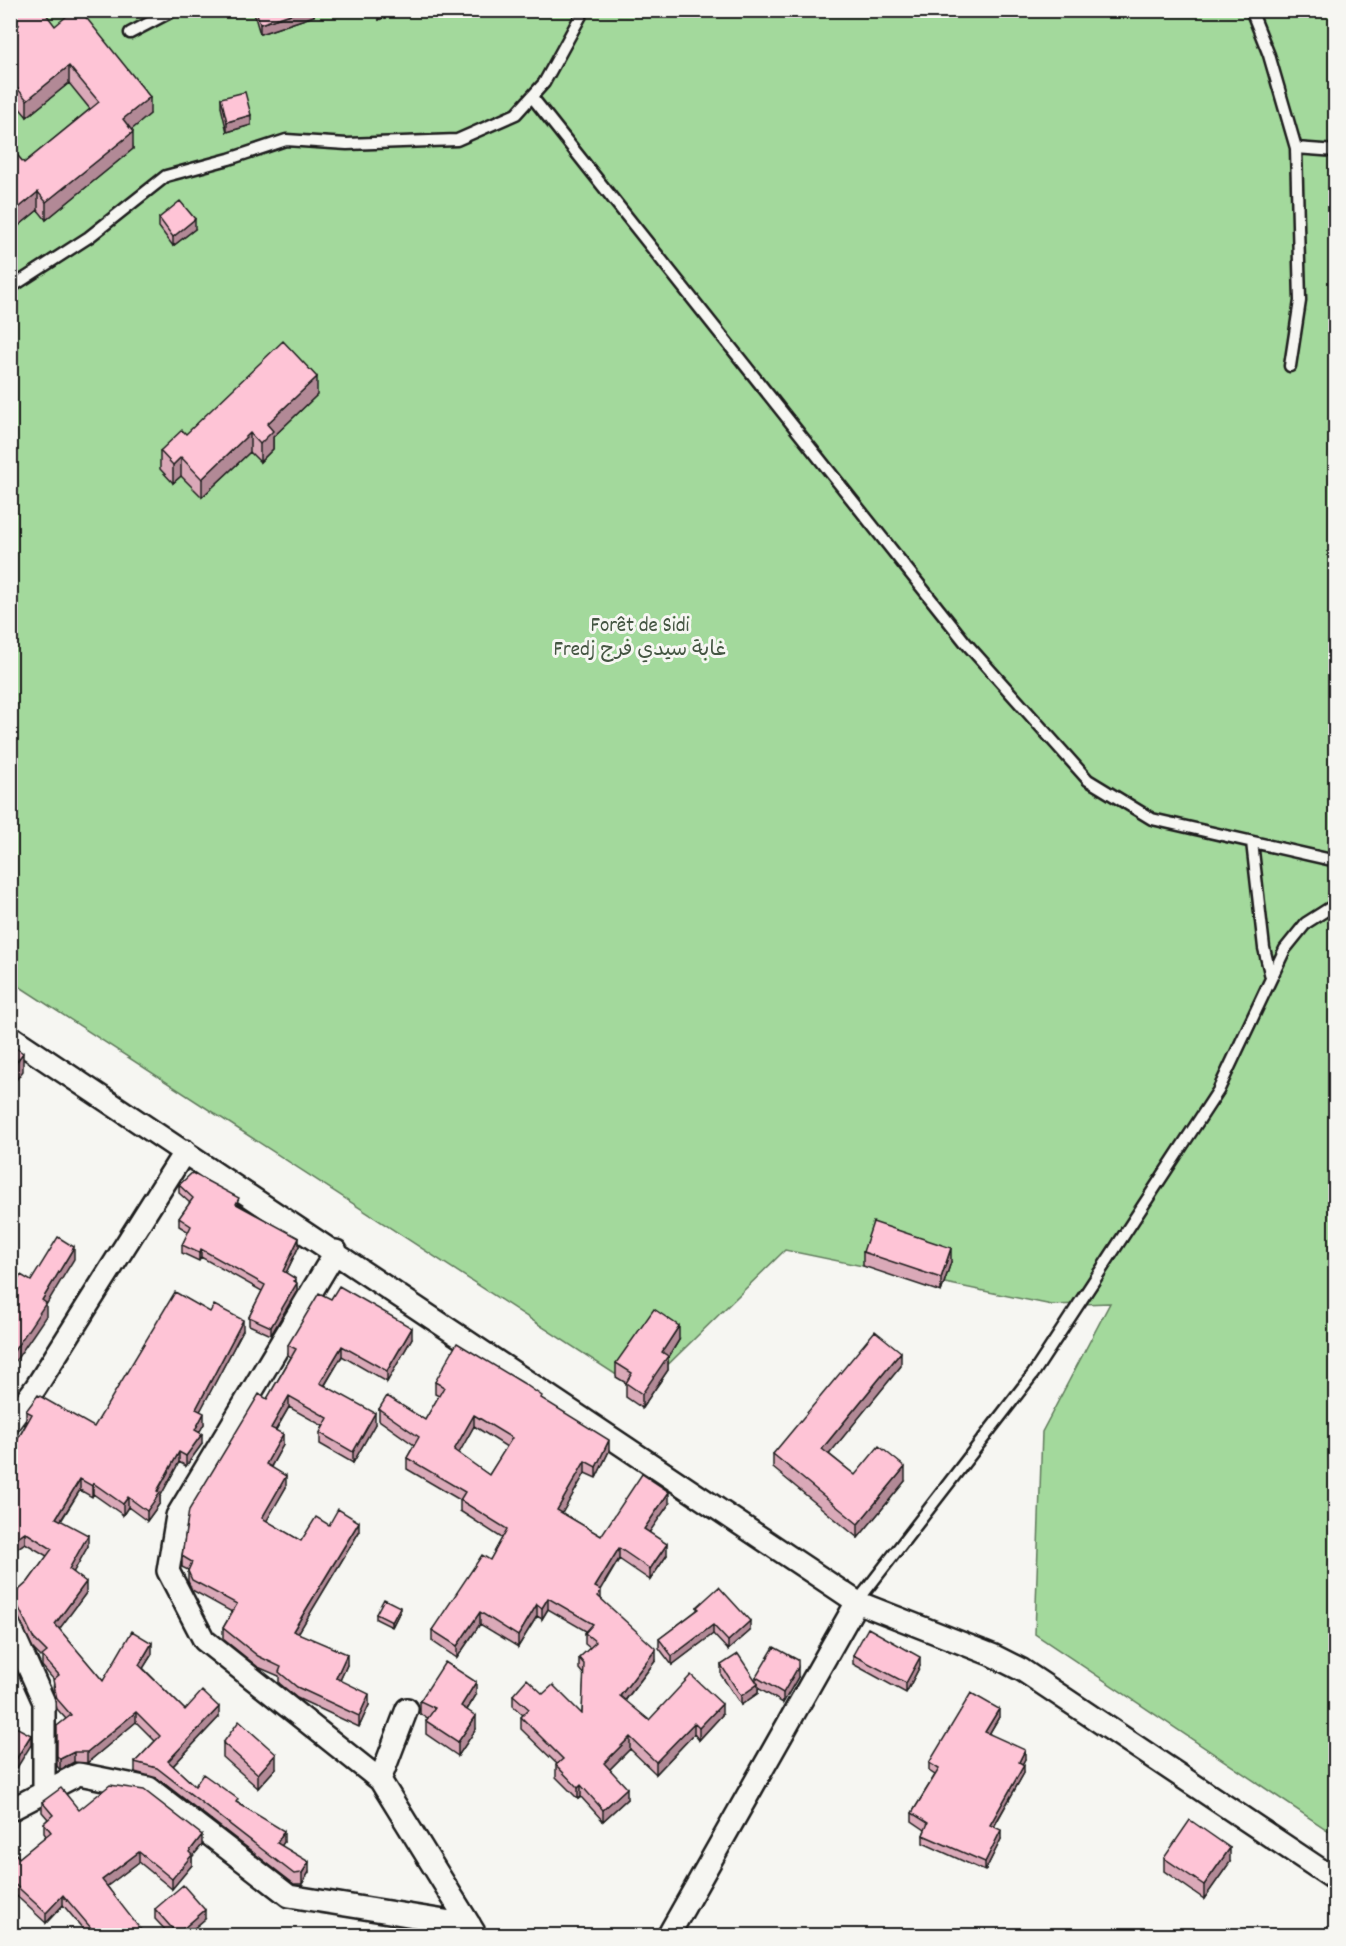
<svg xmlns="http://www.w3.org/2000/svg" width="1346" height="1946" viewBox="0 0 1346 1946" font-family="Dekko,'Playpen Sans Arabic',sans-serif">
  <style>
    .green { fill: #a3d99c; stroke: #607a5c; stroke-width: 1.5 }
    .lines { fill: none; stroke-linecap: round; stroke-linejoin: round }
    .lane-casing { stroke: #1c1c1c; stroke-width: 15 }
    .street-casing { stroke: #1c1c1c; stroke-width: 26 }
    .lane { stroke: #f6f6f2; stroke-width: 10 }
    .street { stroke: #f6f6f2; stroke-width: 21 }
    .wall { fill: #daa9b8; stroke: #1c1c1c; stroke-width: 1.5; fill-rule: evenodd }
    .shaded-wall { fill: #b28996; stroke: #1c1c1c; stroke-width: 1.5 }
    .building { fill: #fec4d6; stroke: #1c1c1c; stroke-width: 1.5; fill-rule: evenodd }
    .labels { text-anchor: middle; dominant-baseline: central; stroke-width: 6; stroke-linejoin: round; paint-order: stroke }
    .park-label { font-size: 21px; fill: #445542; stroke: #f6f6f2 }
  </style>
  <rect width="100%" height="100%" fill="#f6f6f2"/>
  <filter id="ink" filterUnits="userSpaceOnUse"><feTurbulence type="fractalNoise" baseFrequency=".0167" numOctaves="2"/><feDisplacementMap in="SourceGraphic" scale="12" xChannelSelector="R" yChannelSelector="G"/><feConvolveMatrix kernelMatrix="1 2 1 2 8 2 1 2 1" color-interpolation-filters="sRGB"/></filter>
  <g filter="url(#ink)">
    <path class="green" d="M10,11H1335V1835L1035,1634L1042,1432L1110,1303L1052,1305L785,1250L641,1391L11,981Z"/>
    <g class="lines">
      <g class="lane-casing">
        <path id="lane" d="M1251,10L1269,55L1296,148
          M130,33L174,10
          M532,97L965,642L1088,780L1152,819L1336,861
          M10,288L89,237L166,176L229,159L286,140L347,144L457,140L516,114L544,83L584,10
          M1290,366L1300,301L1296,148L1336,151
          M1252,842L1264,948L1271,977
          M857,1602L1033,1374L1218,1091L1285,949L1306,923L1336,904"/>
      </g>
      <g class="street-casing">
        <path id="street" d="M10,1036L857,1602L992,1655L1022,1670L1336,1880
          M336,1251L177,1516L168,1571L204,1640L380,1780
          M10,1422L36,1387L185,1151
          M10,1626L44,1702V1792
          M407,1709L380,1780L474,1932
          M10,1810L79,1774L149,1788L289,1896L470,1925
          M668,1936L857,1602"/>
      </g>
      <use href="#lane" class="lane"/>
      <use href="#street" class="street"/>
    </g>
    <path class="wall" d="M10,10L55,26L150,114L131,130L133,149L46,220L38,210L10,233V147L24,163L90,109L69,83L27,117L17,105L10,111Z
      M253,10H314V16L260,34Z
      M374,10H397L379,20Z
      M221,98L251,125L227,132L221,107Z
      M159,218L195,229L173,246L159,227Z
      M317,395L273,437V449L260,462L250,452L202,497L181,476L173,483L160,469V451L186,434Z
      M179,1185L239,1205L299,1246L286,1273L296,1282L297,1291L271,1335L249,1325V1317L262,1291L201,1257L199,1261L182,1253V1245L189,1232L179,1226V1218L190,1203L179,1193Z
      M863,1252L951,1262L941,1292L863,1266Z
      M331,1299L412,1338L387,1382L342,1356L325,1385L375,1424L353,1463L320,1444V1433L323,1426L289,1407L276,1430L283,1445L271,1467L286,1487L266,1521L301,1541L329,1525L359,1532L298,1633L347,1665L340,1680L369,1705L359,1727L297,1698L279,1683V1676L258,1667L223,1639V1628L232,1612L192,1590L188,1581V1570L182,1567V1556L267,1399L291,1357L288,1355V1345Z
      M210,1312L243,1330L200,1411L204,1424L199,1432L202,1444L186,1466L179,1462L160,1497V1503L147,1521L128,1507L123,1515L93,1494L92,1497L80,1490L61,1521L88,1546L73,1572L86,1593L59,1629L103,1681L152,1654L143,1668L185,1710L219,1717L173,1766L195,1786L238,1803L284,1842L281,1845L309,1872L302,1884H294L157,1778L135,1772V1762L155,1741L136,1722L87,1763L74,1762L60,1770L57,1766V1726L66,1719L57,1709L53,1691L54,1680L42,1666V1658L34,1650L18,1616L10,1613V1598L28,1582L47,1556L25,1543L10,1553V1453L27,1422H26V1411L94,1427Z
      M679,1340L668,1358V1370L642,1408L626,1397V1383L616,1377V1363Z
      M901,1366L829,1454L855,1475L905,1481L858,1538L773,1468V1454Z
      M435,1382L542,1399L609,1451L596,1478L585,1473L562,1513L601,1536L669,1504L649,1532L667,1555L650,1580L619,1559L601,1590V1599L656,1660L625,1701L649,1720L722,1715L699,1740L694,1734L656,1774L630,1749L610,1769L627,1799L603,1821L581,1797L578,1799L556,1777V1765L557,1764L521,1729V1717L523,1715L513,1706V1695L543,1694L582,1714L584,1675L579,1669V1658L590,1648L585,1644V1633L586,1631L548,1609L542,1619L537,1616L518,1647L480,1624L457,1658L432,1641V1630L490,1560L502,1538L460,1511V1500L407,1469V1458L414,1445L379,1420V1409L425,1420L439,1396L435,1394ZM474,1426L507,1447L489,1475L458,1454Z
      M697,1607L750,1631L728,1650L713,1634L672,1665L659,1648V1639L697,1610Z
      M400,1611L392,1627L376,1619V1614Z
      M853,1655L920,1666L906,1693L853,1664Z
      M721,1665L756,1682V1677H798L783,1703L758,1688V1693L741,1705L721,1675Z
      M476,1695L467,1710L476,1729L458,1756L426,1734V1721L428,1718L420,1714V1701Z
      M999,1717L989,1734L1025,1759L1022,1764L1024,1773L994,1827L1001,1839L985,1871L923,1843V1835L925,1830L912,1821V1813L935,1775L929,1771V1763Z
      M223,1743L276,1768L258,1788L223,1757Z
      M42,1802L79,1810L202,1845L192,1857V1865L172,1889L139,1862L107,1886L141,1935H88L63,1905L46,1923L10,1890V1847L19,1858L46,1836L44,1833V1823L48,1819L42,1812Z
      M1164,1858L1230,1862L1204,1899L1164,1871Z
      M155,1909L205,1919L186,1935H170L155,1919Z"/>
    <path class="shaded-wall" d="M303,10H314V16L260,34V24Z
      M379,10H397L379,20Z
      M69,66V83L27,117V100Z
      M17,88V105L10,111V93Z
      M150,97V114L123,137V119Z
      M251,115V125L227,132V122Z
      M133,132V149L46,220V202Z
      M38,192V210L10,233V215Z
      M195,219V229L173,246V237Z
      M317,377V395L273,437V449L260,462V444L267,424Z
      M250,433V452L202,497V479Z
      M181,457V476L173,483V465Z
      M23,1053V1071L10,1088V1071Z
      M299,1238V1246L283,1279V1271Z
      M74,1247V1259L46,1305V1316L10,1369V1357L42,1300Z
      M951,1248V1262L941,1292V1278Z
      M201,1249V1257L199,1261V1253Z
      M296,1279V1286L297,1283V1291L271,1335V1327Z
      M243,1320V1330L196,1419V1409Z
      M679,1326V1340L668,1358V1370L642,1408V1394L662,1352Z
      M412,1328V1338L387,1382V1371Z
      M342,1346V1356L320,1393V1383Z
      M901,1352V1366L822,1463V1449Z
      M289,1396V1407L271,1438V1428Z
      M204,1413V1424L195,1440V1430Z
      M375,1413V1424L353,1463V1452Z
      M474,1415V1426L454,1462V1450Z
      M202,1434V1444L186,1466V1456Z
      M283,1434V1445L266,1475V1464Z
      M609,1440V1451L596,1478V1467Z
      M179,1452V1462L160,1497V1503L147,1521V1511Z
      M585,1461V1473L557,1522V1510Z
      M905,1467V1481L858,1538V1524Z
      M286,1476V1487L262,1529V1518Z
      M80,1479V1490L56,1528V1518Z
      M93,1483V1494L92,1497V1486Z
      M669,1492V1504L644,1540V1529Z
      M128,1497V1507L123,1515V1504Z
      M359,1522V1532L293,1642V1631Z
      M25,1532V1543L10,1553V1542Z
      M88,1535V1546L69,1580V1569Z
      M667,1544V1555L650,1580V1569Z
      M619,1548V1559L595,1598V1587Z
      M86,1582V1593L55,1635V1624Z
      M548,1598V1609L542,1619V1608Z
      M537,1604V1616L518,1647V1636Z
      M400,1607V1611L392,1627V1622Z
      M480,1612V1624L457,1658V1646Z
      M750,1621V1631L728,1650V1641Z
      M713,1625V1634L672,1665V1656Z
      M152,1643V1654L139,1675V1665Z
      M656,1649V1660L620,1707V1696Z
      M347,1654V1665L336,1689V1678Z
      M920,1657V1666L906,1693V1683Z
      M798,1667V1677L783,1703V1693Z
      M476,1682V1695L461,1719V1706Z
      M758,1684V1693L741,1705V1696Z
      M369,1694V1705L359,1727V1716Z
      M722,1704V1715L699,1740V1728Z
      M219,1707V1717L168,1771V1761Z
      M999,1709V1717L985,1741V1732Z
      M136,1712V1722L87,1763V1752Z
      M476,1716V1729L458,1756V1742Z
      M694,1723V1734L656,1774V1762Z
      M31,1735V1745L10,1779V1769Z
      M630,1737V1749L604,1775V1763Z
      M1025,1750V1759L1019,1770V1762Z
      M74,1752V1762L60,1770V1759Z
      M276,1754V1768L258,1788V1774Z
      M1024,1765V1773L990,1833V1825Z
      M581,1785V1797L578,1799V1788Z
      M627,1788V1799L603,1821V1810Z
      M1001,1830V1839L985,1871V1862Z
      M284,1831V1842L277,1853V1843Z
      M202,1835V1845L192,1857V1865L172,1889V1879L189,1852Z
      M1230,1848V1862L1204,1899V1885Z
      M139,1852V1862L102,1890V1880Z
      M309,1862V1872L302,1884V1873Z
      M63,1895V1905L46,1923V1913Z
      M205,1910V1919L186,1935H177V1934Z
      M141,1930V1935H133Z"/>
    <path class="building" d="M10,10H43L55,26L74,10H80L150,97L123,119L133,132L46,202L38,192L10,215V147L24,163L99,102L69,66L27,100L17,88L10,93V32L19,25L10,21Z
      M256,10H303L260,24Z
      M245,92L251,115L227,122L221,98Z
      M180,201L195,219L173,237L159,218Z
      M283,341L317,377L267,424L273,431L260,444L250,433L202,479L181,457L173,465L160,451L182,430L186,434Z
      M10,1044L23,1053L10,1071Z
      M192,1173L239,1198L236,1204L299,1238L283,1271L296,1279L294,1281L297,1283L271,1327L249,1317L265,1285L201,1249L199,1253L182,1245L191,1226L179,1218L193,1198L179,1185Z
      M873,1222L951,1248L941,1278L863,1252Z
      M58,1237L74,1247L42,1300L46,1303L10,1357V1290L21,1275L31,1281Z
      M339,1286L412,1328L387,1371L342,1346L320,1383L375,1413L353,1452L320,1433L328,1418L289,1396L271,1428L283,1434L266,1464L286,1476L262,1518L301,1541L316,1517L329,1525L338,1509L359,1522L293,1631L347,1654L336,1678L369,1694L359,1716L297,1687L279,1672L281,1667L258,1656L223,1628L237,1604L192,1580L188,1571L192,1562L182,1556L189,1510L259,1394L267,1399L296,1349L288,1345L319,1293L331,1299Z
      M175,1292L210,1312L214,1305L243,1320L196,1409L204,1413L195,1430L202,1434L186,1456L179,1452L157,1491L160,1493L147,1511L128,1497L123,1504L93,1483L92,1486L80,1479L56,1518L88,1535L69,1569L86,1582L55,1624L103,1681L132,1631L152,1643L139,1665L185,1710L202,1691L219,1707L168,1761L195,1786L203,1774L238,1799L236,1802L284,1831L277,1843L309,1862L302,1873L294,1874L157,1768L135,1762L160,1736L136,1712L87,1752H74L60,1759L57,1756V1726L71,1715L57,1699L53,1680L59,1675L42,1656L47,1652L34,1639L18,1606L10,1603V1598L28,1582L52,1549L25,1532L10,1542V1453L32,1414L26,1411L38,1395L94,1427Z
      M654,1309L679,1326L662,1352L668,1356L642,1394L626,1383L632,1373L616,1363Z
      M875,1331L901,1352L822,1449L855,1475L879,1446L905,1467L858,1524L773,1454Z
      M457,1343L523,1383L542,1396L541,1398L609,1440L596,1467L585,1461L557,1510L601,1536L642,1474L669,1492L644,1529L667,1544L650,1569L619,1548L595,1587L601,1590L598,1596L656,1649L620,1696L649,1720L691,1675L722,1704L699,1728L694,1723L656,1762L630,1737L604,1763L627,1788L603,1810L581,1785L578,1788L556,1765L563,1759L521,1717L529,1709L513,1695L527,1679L543,1694L553,1685L582,1714L584,1664L579,1658L596,1642L585,1633L593,1624L548,1598L542,1608L537,1604L518,1636L480,1612L457,1646L432,1630L482,1555L490,1560L507,1529L460,1500L465,1492L407,1458L419,1437L379,1409L387,1396L425,1420L444,1387L435,1382ZM474,1415L512,1438L489,1475L454,1450Z
      M719,1587L750,1621L728,1641L713,1625L672,1656L659,1639L699,1609L697,1607Z
      M384,1599L400,1607L392,1622L376,1614Z
      M868,1628L920,1657L906,1683L853,1655Z
      M774,1647L798,1660V1667L783,1693L756,1677Z
      M738,1654L758,1684L741,1696L721,1665Z
      M445,1662L476,1682L461,1706L476,1716L458,1742L426,1721L435,1708L420,1701Z
      M971,1693L999,1709L985,1732L1025,1750L1019,1762L1024,1765L990,1825L1001,1830L985,1862L923,1835L928,1823L912,1813L939,1769L929,1763Z
      M239,1721L276,1754L258,1774L223,1743Z
      M10,1724L31,1735L10,1769Z
      M110,1785L144,1790L202,1835L189,1852L192,1855L172,1879L139,1852L102,1880L141,1930L133,1935H97L63,1895L46,1913L10,1880V1847L19,1858L51,1832L44,1823L53,1815L42,1802L61,1788L79,1810Z
      M1190,1820L1230,1848L1204,1885L1164,1858Z
      M183,1885L205,1910L177,1934L155,1909Z"/>
  </g>
  <g class="labels">
    <g class="park-label">
      <text x="640" y="627">Forêt de Sidi<tspan x="640" dy="24">Fredj غابة سيدي فرج</tspan></text>
    </g>
  </g>
  <rect width="1346" height="1946" fill="none" stroke="#f6f6f2" stroke-width="36"/>
  <rect x="18" y="18" width="1310" height="1910" fill="none" stroke="#1c1c1c" stroke-width="2" filter="url(#ink)"/>
</svg>
